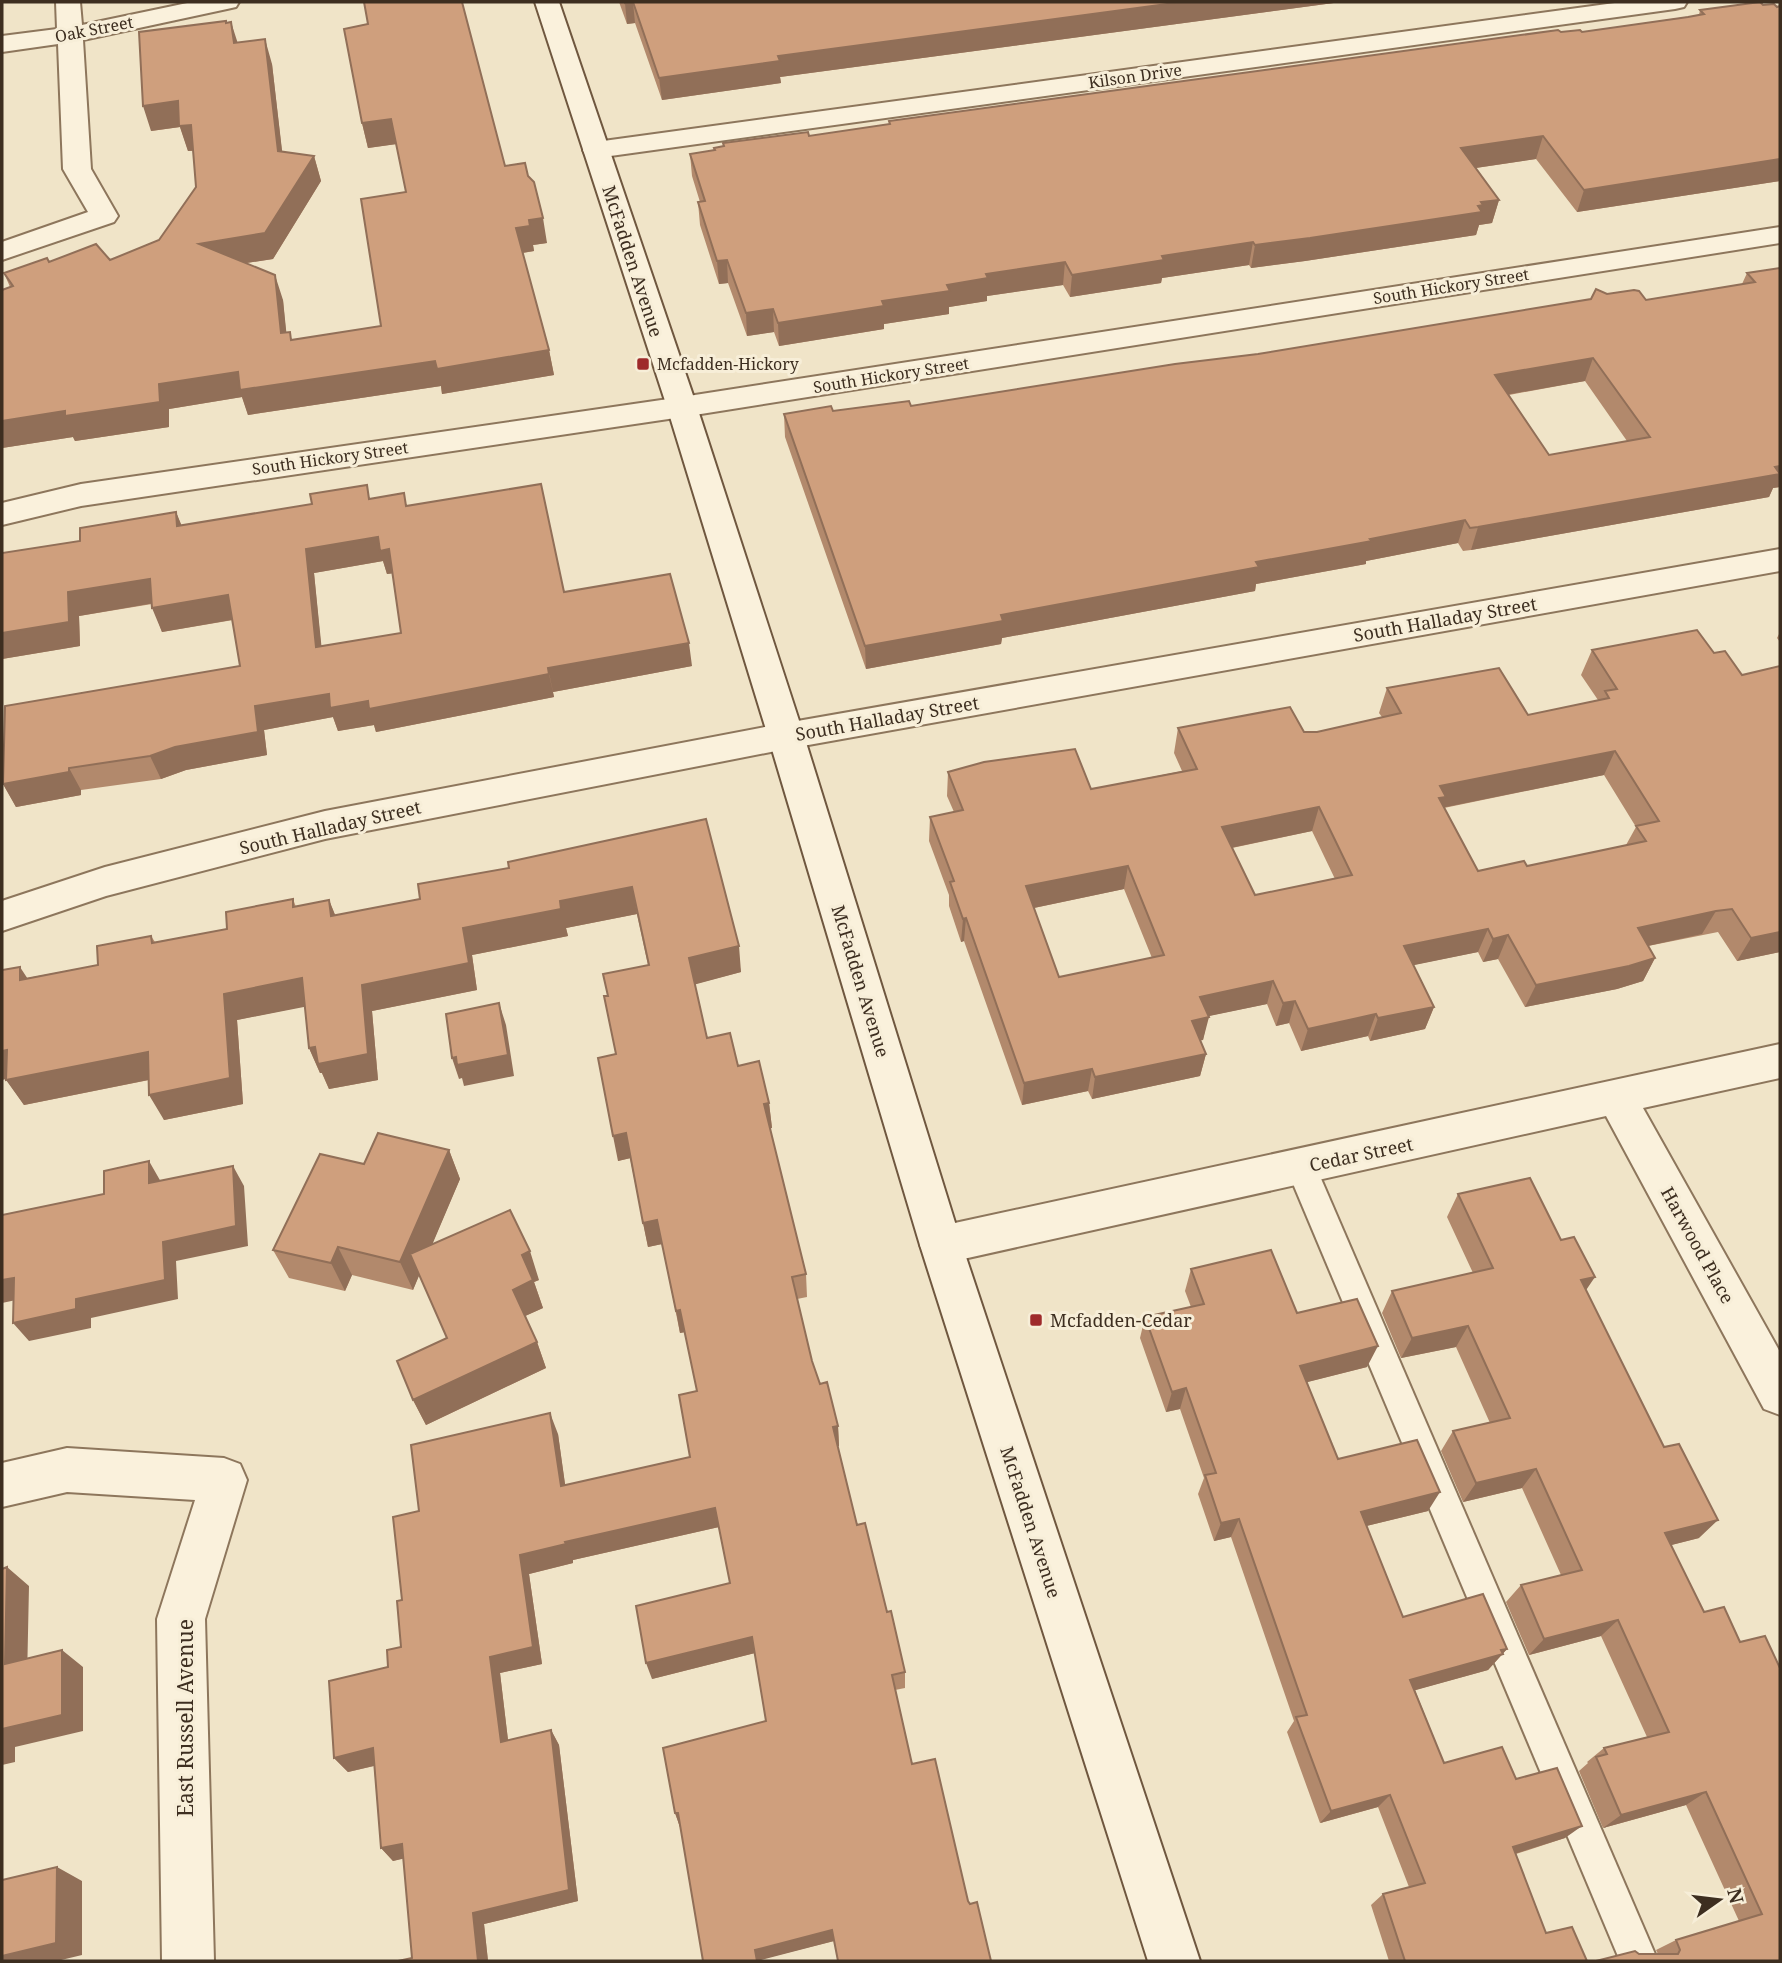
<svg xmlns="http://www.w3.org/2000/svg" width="1782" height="1963" viewBox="0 0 1782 1963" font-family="'Noto Serif',serif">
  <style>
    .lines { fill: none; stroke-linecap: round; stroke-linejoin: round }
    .lane-casing { stroke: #8d765c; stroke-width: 4 }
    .street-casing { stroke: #8d765c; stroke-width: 4 }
    .secondary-casing { stroke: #6f573f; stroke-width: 4 }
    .lane { fill: #faf1dc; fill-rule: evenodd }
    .street { fill: #faf1dc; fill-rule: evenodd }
    .secondary { fill: #faf1dc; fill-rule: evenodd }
    .wall { fill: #b2896c; fill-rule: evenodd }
    .shaded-wall { fill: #916f58 }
    .building { fill: #cf9f7d; stroke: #916f58; stroke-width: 2; fill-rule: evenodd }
    .poi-dot { fill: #9e2a2b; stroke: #f7eed8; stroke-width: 2.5 }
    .labels { text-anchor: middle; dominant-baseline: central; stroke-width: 6; stroke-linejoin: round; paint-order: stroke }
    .far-street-label { font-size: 16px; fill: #3d2e20; stroke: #f7eed8 }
    .far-poi-label { font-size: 16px; fill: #3d2e20; stroke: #f7eed8; text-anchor: start }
    .street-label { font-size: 18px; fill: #3d2e20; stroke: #f7eed8 }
    .poi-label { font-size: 18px; fill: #3d2e20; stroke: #f7eed8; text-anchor: start }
    .near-street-label { font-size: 21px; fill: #3d2e20; stroke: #f7eed8 }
  </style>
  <rect width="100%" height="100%" fill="#f0e4c8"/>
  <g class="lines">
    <g class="lane-casing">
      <path id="lane" d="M1301,1154L1312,1158L1316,1167L1658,1961H1620L1286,1167L1290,1158Z"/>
    </g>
    <g class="street-casing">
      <path id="street" d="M56,2H80L82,25L192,2H239L236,7L227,9L83,40L91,169L118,216L114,222L2,260V242L88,212L63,169L58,44L2,52V36L57,29Z
        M1622,2H1687L1684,7L1675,9L596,158L586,156L583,150L586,144L596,142Z
        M1780,227V243L682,417L81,506L2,525V503L81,484L682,397Z
        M1780,549V571L786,749L325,839L106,896L2,931V901L105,867L325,811L786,723Z
        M1780,1044V1078L1643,1108L1780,1352V1415L1764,1409L1606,1116L941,1264L926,1258L920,1245L926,1232L941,1226Z
        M67,1448L224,1458L240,1464L247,1480L205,1619L214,1961H162L157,1619L195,1500L67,1492L2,1507V1463Z"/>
    </g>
    <g class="secondary-casing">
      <path id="secondary" d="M535,2H559L697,407L804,736L962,1245L1200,1961H1148L920,1245L768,736L667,407Z"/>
    </g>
    <use href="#lane" class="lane"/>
    <use href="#street" class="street"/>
    <use href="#secondary" class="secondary"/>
  </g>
  <path class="wall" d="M619,2H1341L780,77L781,83L662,100L635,23L627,24Z
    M1763,5L1780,6V181L1577,212L1536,159L1476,168L1499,200L1492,223L1479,225L1476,235L1305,261L1251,268L1249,265L1162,278L1161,283L1070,297L1063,285L987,296V301L949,307V314L884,324V329L779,346L774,332L747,336L728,283L719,284L700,225L698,202H700L692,176L690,154L714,150L724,147L723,143L809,136L889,124V121L1561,32H1582L1699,15L1700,10Z
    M226,23L237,43L272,64L282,152L314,156L321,181L273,259L246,263L283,300L286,333L292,340L381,326L406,192L396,144L368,148L362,123L505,166L547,243L533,245L534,251L523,253L549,350L554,375L442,394L441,386L248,415L242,397L169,409V427L75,441L73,437L2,448V290L10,287L4,273L49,262L110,260L159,240L196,187L193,151H188L180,127L151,131Z
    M1780,268V487L1773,488L1769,497L1471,550L1463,551L1458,543L1366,561V564L1256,584L1255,591L1002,638L1001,644L866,669L785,437L784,414L911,406L1258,354L1591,299L1607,294L1646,300L1742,284L1747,273ZM1585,381L1627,441L1549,455L1509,395Z
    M371,498L407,505L564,592L692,666L553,692L554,697L376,732L374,725L338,731L333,717L264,730L267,755L186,770L161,779L81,790V795L16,807L3,784L240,666L233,620L162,632L152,604L79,616L80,646L2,659V553L80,541L176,512L181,525ZM383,561L387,574L393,573L401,633L321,646L314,573Z
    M1780,632V642L1777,638Z
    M1592,650L1714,653L1742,675L1780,666V952L1737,961L1718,932L1648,946L1655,958L1643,981L1617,989L1525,1007L1498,959L1483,962L1478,952L1413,965L1434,1007L1425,1029L1370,1041L1368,1036L1301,1051L1289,1023L1276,1026L1267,1004L1208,1016L1203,1040H1200L1206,1054L1200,1076L1092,1099L1088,1091L1022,1105L964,941L961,942L949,906V895L929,841L930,817L954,812L947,796L948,772L1091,789L1182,771L1174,753L1178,728L1317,732L1382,717L1379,713L1387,688L1528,715L1598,700L1581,675ZM1604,775L1636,827L1626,845L1527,866L1478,871L1444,808ZM1312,831L1335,879L1255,895L1232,848ZM1124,889L1152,958L1059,977L1034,908Z
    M706,819L741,972L695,984L707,1038L738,1066L769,1103L772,1128H770L806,1274L807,1297L797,1299L812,1361L820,1384L838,1426L839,1446H838L857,1525L887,1612L905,1672V1688L895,1690L834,1941L758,1960L680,1827L675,1813L766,1721L755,1653L652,1679L730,1583L719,1527L573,1560V1563L529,1574L542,1664L500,1673L508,1740L551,1730L559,1745L578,1901L484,1924L488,1961H398L412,1958L404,1858L393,1861L381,1848L374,1766L348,1772L334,1758L401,1647L402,1600L419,1511L558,1434L565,1485L690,1457L697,1391L685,1332L680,1333L662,1244L648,1247L630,1158L618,1161L616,1054L608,996L648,965L637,914L566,928L568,936L472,955L477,990L372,1011L378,1080L329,1089L322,1073H320L309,1048L305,1006L237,1020L243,1104L164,1120L149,1080L24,1105L6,1079L27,978L98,965L151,936L155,942L227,929L293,899L296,907L329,900L335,915L420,899L509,868Z
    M449,1150L460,1179L432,1244L539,1280L534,1282L543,1308L525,1316L537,1342L546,1368L426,1425L413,1400L447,1338L419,1275L413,1290L352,1275L345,1291L289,1278L273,1250L364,1164Z
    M1458,1194L1586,1291L1699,1538L1671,1545L1704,1612L1740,1642L1780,1961L1639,1954H1658L1656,1950L1676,1940L1739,1921L1686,1805L1603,1828L1579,1771L1588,1763L1587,1762L1604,1748L1647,1737L1601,1636L1529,1655L1506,1602L1521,1585L1561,1575L1522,1488L1463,1502L1441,1451L1453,1431L1490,1423L1456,1347L1401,1358L1382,1313L1392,1291L1473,1273L1447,1217Z
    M1191,1269L1297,1313L1367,1367L1307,1382L1338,1459L1428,1511L1366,1526L1403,1617L1507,1649L1488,1670L1415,1690L1444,1763L1516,1779L1565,1838L1516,1854L1546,1933L1587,1961H1389L1371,1905L1383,1894L1409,1887L1378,1807L1320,1823L1287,1732L1294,1721L1231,1537L1214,1541L1198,1494L1204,1478L1180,1409L1166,1412L1140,1338L1145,1317L1191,1307L1185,1291Z"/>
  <path class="shaded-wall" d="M633,2L635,23L627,24L625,3Z
    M1182,2H1341L780,77L781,83L662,100L659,78L778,56Z
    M231,22L239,47L234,43Z
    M265,39L272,64L285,176L278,151Z
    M178,101L191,125L199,150L188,151L180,127L151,131L143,106Z
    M391,119L397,144L368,148L362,123Z
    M1543,136L1536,159L1455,171L1461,148Z
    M314,156L321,181L273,259L208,269L199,244Z
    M1780,159V181L1577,212L1584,190Z
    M1499,200L1492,223L1479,225L1476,235L1305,261L1251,268L1255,245L1478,206L1481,202Z
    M543,218L547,243L533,245L534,251L521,253L516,228L529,220Z
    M1253,242L1249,265L1162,278L1161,283L1070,297L1072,275L1162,256Z
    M727,260L728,283L719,284L717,261Z
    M1065,262L1063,285L987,296V301L949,307V314L884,324V329L779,346L778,323L882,301L986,274Z
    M275,275L283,300L289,358L281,333Z
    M773,309L774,332L747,336L746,313Z
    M549,350L554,375L442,394L441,386L248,415L242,397L169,409V427L75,441L73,437L2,448V421L159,384L238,372L435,361Z
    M1593,358L1585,381L1488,398L1495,375Z
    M1780,466V487L1773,488L1769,497L1471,550L1478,527Z
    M176,512L186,536L177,526Z
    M1465,520L1458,543L1366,561V564L1256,584L1255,591L1002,638L1001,644L866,669L865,646L1001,615L1256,562Z
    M378,537L389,549L396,573L387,574L383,561L314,573L324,671L316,647L306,549Z
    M150,579L160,602L79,616L80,646L2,659V633L68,592Z
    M228,595L237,619L162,632L152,608Z
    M689,643L692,666L553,692L548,668Z
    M549,674L554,697L376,732L374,725L338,731L333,717L264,730L267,755L186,770L161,779L150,756L255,706L329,694L368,701Z
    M1615,751L1604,775L1441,808L1437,821L1440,786Z
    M69,768L81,790V795L16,807L3,784Z
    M1319,807L1312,831L1216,851L1222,827Z
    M1128,866L1124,889L1024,910L1026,886Z
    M632,887L637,914L566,928L568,936L472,955L477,990L372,1011L378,1080L329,1089L322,1073H320L309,1048L362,985L463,928L560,901Z
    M329,900L340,927L331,916Z
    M1716,911L1702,934L1625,951L1638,928Z
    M966,918L964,941L961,942L963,919Z
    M1488,929L1478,952L1395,969L1404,946Z
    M1780,932V952L1737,961L1751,938Z
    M1508,935L1498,959L1483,962L1493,939Z
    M739,946L741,972L693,985L689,958Z
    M1655,958L1643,981L1617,989L1525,1007L1536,985Z
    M20,967L37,993L20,980Z
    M302,978L314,1005L237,1020L243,1104L164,1120L149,1095L224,994Z
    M1273,981L1267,1004L1195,1019L1200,997Z
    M1295,1001L1289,1023L1276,1026L1283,1003Z
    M499,1003L506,1025L514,1076L464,1086L462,1078L459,1079L452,1058Z
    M1434,1007L1425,1029L1370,1041L1378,1018Z
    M1376,1014L1368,1036L1301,1051L1308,1029Z
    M1209,1017L1203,1040L1187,1043L1192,1021Z
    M7,1050L24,1075L2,1080V1051Z
    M148,1052L163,1077L24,1105L6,1080Z
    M1206,1054L1200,1076L1092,1099L1095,1077Z
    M1092,1069L1088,1091L1022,1105L1024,1083Z
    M769,1103L772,1128L767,1129L764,1104Z
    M626,1133L631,1158L618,1161L613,1136Z
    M449,1150L460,1179L413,1290L400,1262Z
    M149,1161L161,1182L149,1183Z
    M233,1166L244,1186L248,1246L176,1261L178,1299L91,1318V1328L29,1341L13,1323L76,1299L163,1242Z
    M657,1220L662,1244L648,1247L643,1223Z
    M338,1247L352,1275L345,1291L331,1263Z
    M530,1251L539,1280L534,1282L543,1308L523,1317L513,1290L522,1255Z
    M1595,1277L1580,1299L1581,1280Z
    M14,1278L30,1297L2,1303V1280Z
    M680,1310L685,1332L680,1333L676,1311Z
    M1468,1326L1456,1347L1401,1358L1412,1338Z
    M537,1342L546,1368L426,1425L413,1400Z
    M1378,1346L1367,1367L1292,1386L1300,1366Z
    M1186,1388L1180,1409L1166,1412L1172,1392Z
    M550,1413L558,1434L568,1505L561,1486Z
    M838,1426L839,1446L835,1447L833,1427Z
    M1536,1469L1522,1488L1463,1502L1476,1483Z
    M1440,1492L1428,1511L1350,1530L1361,1512Z
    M715,1508L719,1527L573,1560V1563L529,1574L542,1664L500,1673L510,1757L501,1742L490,1657L520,1555L565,1542Z
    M1239,1519L1231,1537L1214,1541L1221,1523Z
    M1718,1520L1699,1538L1648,1551L1665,1533Z
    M7,1567L29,1586L27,1680L5,1664Z
    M1618,1620L1601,1636L1529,1655L1544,1639Z
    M752,1637L755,1653L652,1679L646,1663Z
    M1507,1649L1488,1670L1398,1695L1410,1680Z
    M62,1650L83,1667V1731L15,1747V1762L2,1765V1729Z
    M551,1730L559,1745L578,1901L484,1924L488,1961H478L473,1913Z
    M373,1748L386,1763L348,1772L334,1758Z
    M1706,1792L1686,1805L1603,1828L1621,1815Z
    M1390,1795L1378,1807L1320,1823L1331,1811Z
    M675,1813H678L684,1826L680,1827Z
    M1582,1826L1565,1838L1498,1859L1513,1847Z
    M402,1844L415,1856L393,1861L381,1848Z
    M57,1867L82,1881V1955L57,1961H2V1956Z
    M832,1930L834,1941L757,1961L755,1950Z"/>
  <path class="building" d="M364,2H462L505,166L525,163L528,176L534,182L543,218L529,220L530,226L516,228L549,350L437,369L435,361L240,390L238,372L159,384L160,402L65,416V411L2,421V290L13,286L4,273L47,258L49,262L96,244L110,260L159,240L196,187L191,125L179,126L178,101L143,106L139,32L226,21V23L231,22L234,43L265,39L278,151L314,156L265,233L199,244L275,275L281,333L290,332L291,340L381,326L361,199L406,192L391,119L362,123L344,29L368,24Z
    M625,2H1182L778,56L780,61L659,78L633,2L625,3Z
    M1760,2L1763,5L1774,4L1777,7L1780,6V159L1584,190L1543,136L1461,148L1499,200L1481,202L1483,205L1478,206L1482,212L1310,238L1255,245L1253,242L1162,256L1164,260L1072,275L1065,262L986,274L988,278L947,285L950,291L882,301L884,306L778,323L773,309L746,313L727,260L717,261L698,202L705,201L690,154L715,150L714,148L724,146L723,143L808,132L809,136L890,124L889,121L1558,30L1561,32L1580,30L1582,32L1688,17L1704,14L1700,10Z
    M1780,268V466L1775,467L1780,474L1478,527L1470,528L1465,520L1370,539L1372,541L1256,562L1259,567L1001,615L1003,621L865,646L784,414L831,406L833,411L909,401L911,406L1175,364L1258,354L1591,299L1596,289L1607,294L1634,290L1639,291L1646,300L1755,282L1747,273ZM1593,358L1650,437L1549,455L1495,375Z
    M541,484L564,592L670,574L689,643L548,668L549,674L369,709L368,701L330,708L329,694L255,706L258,732L175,747L150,756L69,768V772L3,784L5,706L240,666L228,595L152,608L150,579L68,592L69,622L2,633V553L80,541V528L176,512L177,526L312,504L310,494L367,485L369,499L404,493L406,506ZM378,537L380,551L389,549L401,633L316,647L306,549Z
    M1697,630L1714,653L1725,651L1742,675L1780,666V932L1751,938L1732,909L1716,911L1638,928L1655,958L1629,966L1536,985L1508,935L1493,939L1488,929L1404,946L1434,1007L1378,1018L1376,1014L1308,1029L1295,1001L1283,1003L1273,981L1200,997L1209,1017L1192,1021L1206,1054L1095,1077L1092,1069L1024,1083L966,918L963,919L950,882L954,881L930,817L963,810L948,772L984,762L1075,749L1091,789L1197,769L1178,728L1290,707L1304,732H1317L1401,713L1387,688L1499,668L1528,715L1609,698L1605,691L1617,689L1592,650ZM1615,751L1659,821L1636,826L1646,841L1527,866L1524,861L1478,871L1439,798L1446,797L1440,786ZM1319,807L1352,875L1255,895L1222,827ZM1128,866L1164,955L1059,977L1026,886Z
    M706,819L739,946L689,958L707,1038L730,1033L738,1066L759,1061L769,1103L764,1104L806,1274L792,1277L812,1361L820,1384L827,1382L838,1426L833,1427L857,1525L865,1523L887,1612L891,1611L905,1672L892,1675L912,1764L935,1759L968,1901L970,1904L977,1902L991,1961H838L832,1930L755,1950L757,1961H703L678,1813H675L663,1748L766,1721L752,1637L646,1663L636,1606L730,1583L715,1508L565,1542L566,1544L520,1555L533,1647L490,1657L501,1742L551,1730L569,1890L473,1913L478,1961H398L412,1958L402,1844L381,1848L373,1748L334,1758L329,1681L388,1667L387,1650L401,1647L397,1601L402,1600L393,1517L419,1511L411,1445L550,1413L561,1486L690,1457L679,1395L697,1391L680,1310L676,1311L657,1220L643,1223L626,1133L613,1136L598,1058L616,1054L604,996H608L603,974L649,965L632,887L560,901L561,909L463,928L469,963L362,985L368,1054L318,1064L315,1047L309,1048L302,978L224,994L230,1078L149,1095L148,1052L6,1080L7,1050L2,1051V970L20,967V980L98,965L97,946L151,936L152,943L227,929L226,912L293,899V907L329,900L331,916L420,899L418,884L509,868L508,862Z
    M499,1003L508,1055L457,1065L456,1057L452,1058L446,1014Z
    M378,1133L449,1150L400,1262L338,1247L331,1263L273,1250L320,1154L364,1164Z
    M149,1161V1183L233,1166L236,1226L163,1242L165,1280L76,1299V1309L13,1323L14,1278L2,1280V1215L104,1194V1171Z
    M1530,1178L1561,1240L1574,1237L1595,1277L1581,1280L1664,1447L1679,1444L1718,1520L1665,1533L1704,1612L1724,1607L1740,1642L1765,1636L1780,1668V1961H1596L1635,1951L1639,1954H1678L1680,1950L1676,1940L1762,1914L1706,1792L1621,1815L1596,1757L1607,1754L1604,1748L1669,1732L1618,1620L1544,1639L1521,1585L1582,1570L1536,1469L1476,1483L1453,1431L1510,1418L1468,1326L1412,1338L1392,1291L1493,1268L1458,1194Z
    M510,1210L530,1251L522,1255L533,1280L513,1290L537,1342L413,1400L397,1361L447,1338L410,1254Z
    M1271,1250L1297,1313L1357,1299L1378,1346L1300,1366L1338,1459L1417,1440L1440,1492L1361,1512L1403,1617L1483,1594L1507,1649L1501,1650L1503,1654L1410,1680L1444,1763L1502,1747L1516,1779L1557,1768L1582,1826L1513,1847L1546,1933L1572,1927L1587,1961H1405L1383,1894L1425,1883L1390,1795L1331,1811L1296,1717L1307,1715L1239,1519L1221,1523L1205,1475L1216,1473L1186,1388L1172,1392L1145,1317L1204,1304L1191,1269Z
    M7,1567L5,1664L62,1650V1715L2,1729V1569Z
    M57,1867L56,1943L2,1956V1880Z"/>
  <g class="poi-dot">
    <rect x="636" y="357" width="14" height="14" rx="3.5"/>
    <rect x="1029" y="1313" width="14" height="14" rx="3.5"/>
  </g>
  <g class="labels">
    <g class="far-street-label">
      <text transform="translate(94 29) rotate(-11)">Oak Street</text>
      <text transform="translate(1135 76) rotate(-8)">Kilson Drive</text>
      <text transform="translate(1451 286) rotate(-9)">South Hickory Street</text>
      <text transform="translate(891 375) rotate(-9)">South Hickory Street</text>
      <text transform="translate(330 458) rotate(-8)">South Hickory Street</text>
    </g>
    <g class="far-poi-label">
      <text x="657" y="364">Mcfadden-Hickory</text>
    </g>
    <g class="street-label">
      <text transform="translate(633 261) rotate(72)">McFadden Avenue</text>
      <text transform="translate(1445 619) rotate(-10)">South Halladay Street</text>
      <text transform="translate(887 718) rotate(-10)">South Halladay Street</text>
      <text transform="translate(330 827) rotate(-13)">South Halladay Street</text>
      <text transform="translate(861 981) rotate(73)">McFadden Avenue</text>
      <text transform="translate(1361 1154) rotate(-12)">Cedar Street</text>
      <text transform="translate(1698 1245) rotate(61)">Harwood Place</text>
      <text transform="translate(1031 1522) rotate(72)">McFadden Avenue</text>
    </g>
    <g class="poi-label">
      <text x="1050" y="1320">Mcfadden-Cedar</text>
    </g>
    <g class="near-street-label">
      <text transform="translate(185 1718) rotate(-90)">East Russell Avenue</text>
    </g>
  </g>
  <rect width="1782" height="1963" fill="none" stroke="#3d2e20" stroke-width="7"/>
  <g transform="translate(1719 1900) rotate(76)" stroke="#f7eed8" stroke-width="5" paint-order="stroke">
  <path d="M0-5L12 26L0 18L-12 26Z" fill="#3d2e20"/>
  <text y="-10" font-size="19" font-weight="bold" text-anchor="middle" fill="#3d2e20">N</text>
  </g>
</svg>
